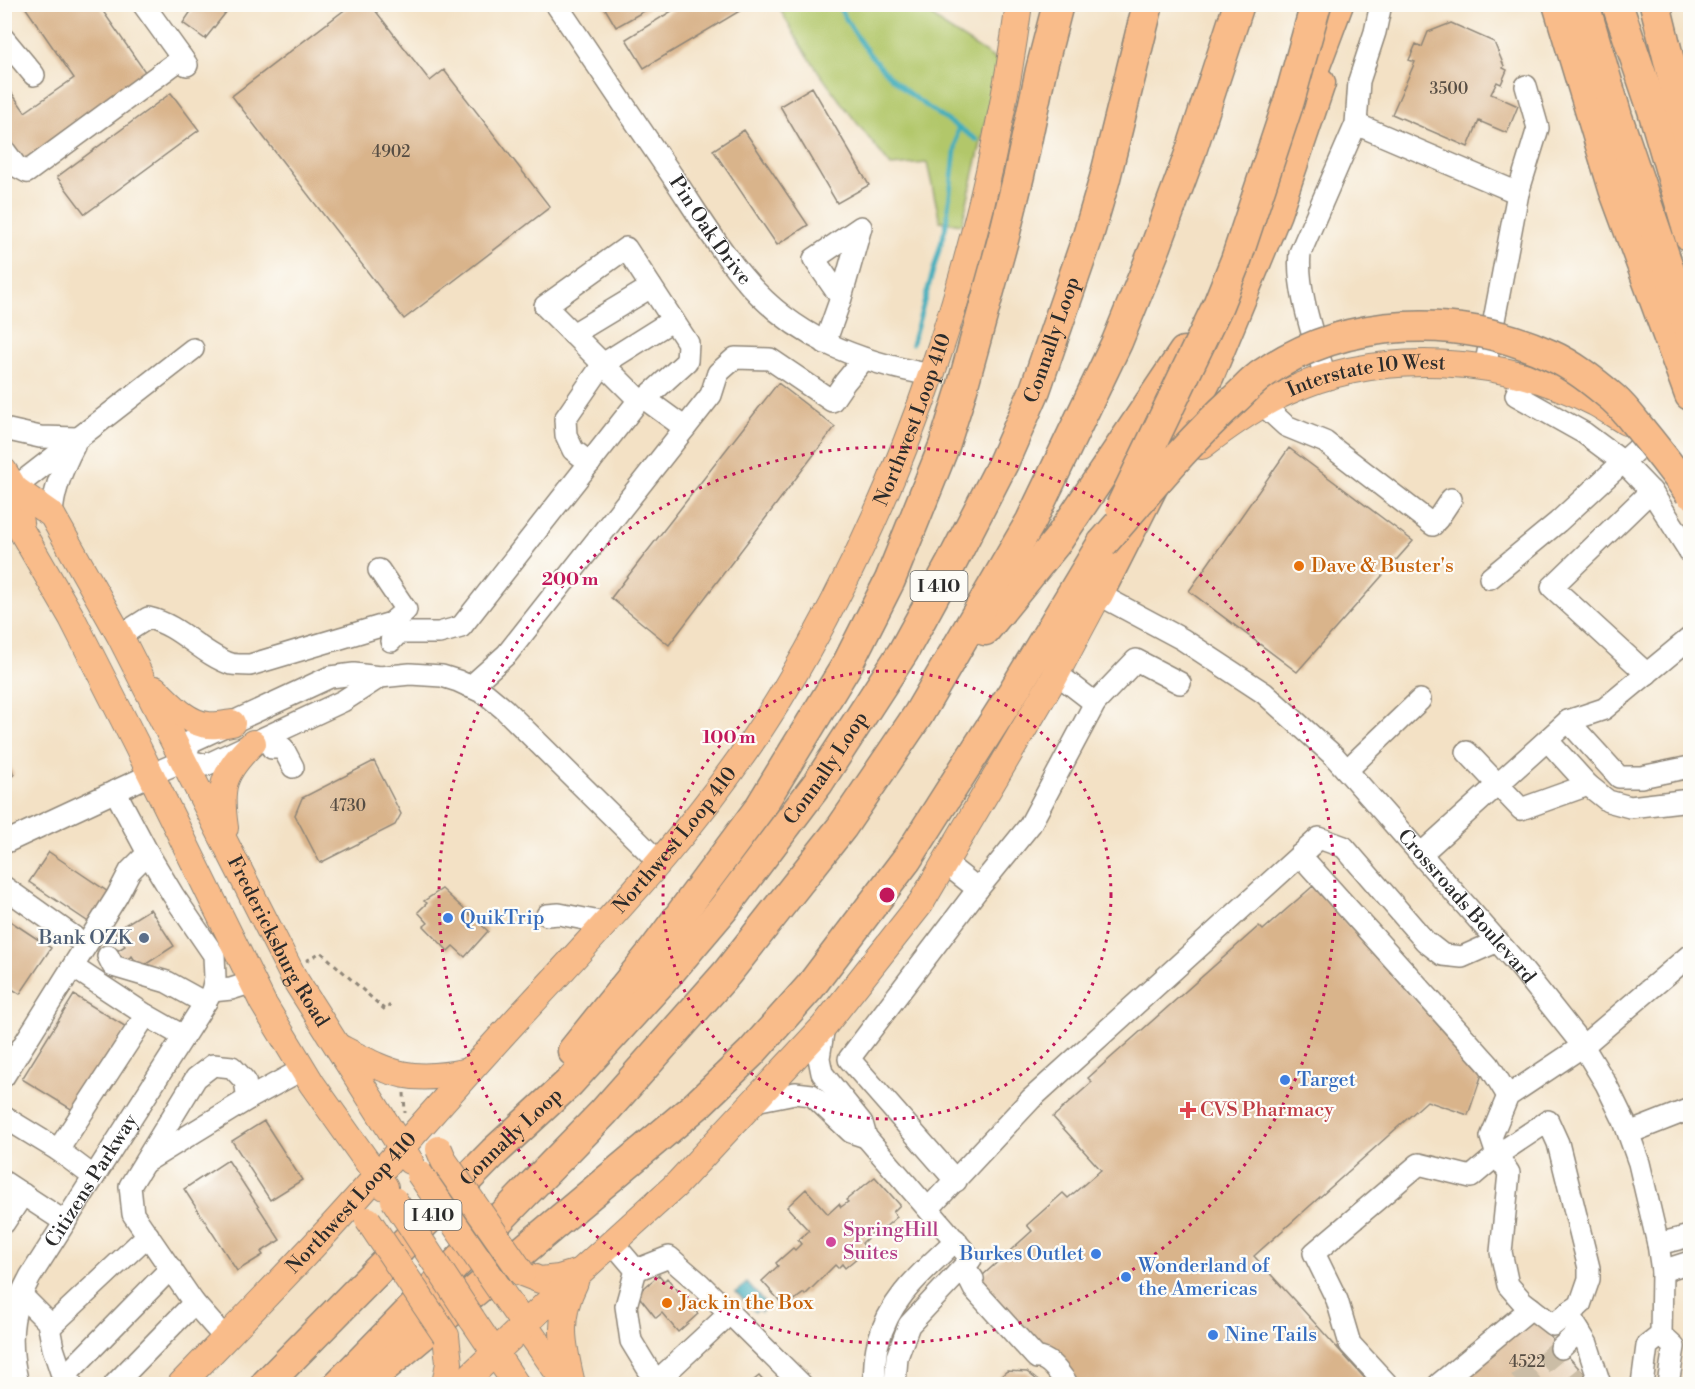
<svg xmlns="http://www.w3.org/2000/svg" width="1695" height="1389" viewBox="0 0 1695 1389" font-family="'Libre Bodoni',serif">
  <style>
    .green { fill: #b2c76b; stroke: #6e794b; stroke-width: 1.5 }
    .water { fill: #3fadbc; stroke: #356c74; stroke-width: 1.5 }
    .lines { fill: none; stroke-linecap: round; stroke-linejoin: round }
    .stream { stroke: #3fadbc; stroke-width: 4.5 }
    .building { fill: #d9b48b }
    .minor-tunnel { stroke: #cbbda6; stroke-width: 21; stroke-dasharray: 21 10; stroke-linecap: butt }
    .minor-casing { stroke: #8f8678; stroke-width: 24 }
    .major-casing { stroke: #8f8678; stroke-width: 28 }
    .highway-casing { stroke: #8f8678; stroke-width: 33 }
    .path { stroke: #8f8678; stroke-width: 3; stroke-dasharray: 4.5 4.5; stroke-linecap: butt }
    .minor { stroke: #fff; stroke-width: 21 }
    .major { stroke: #f9bc8a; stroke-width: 26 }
    .highway { stroke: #f9bc8a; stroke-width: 30 }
    .major-bridge-casing { stroke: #8f8678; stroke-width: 28; stroke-linecap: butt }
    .highway-bridge-casing { stroke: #8f8678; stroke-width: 33; stroke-linecap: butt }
    .major-bridge { stroke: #f9bc8a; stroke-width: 26 }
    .highway-bridge { stroke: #f9bc8a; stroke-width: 30 }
    .ring { fill: none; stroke: #c2185b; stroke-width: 3; stroke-dasharray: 3 6 }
    .food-dot { fill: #e8710a; stroke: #fdfcf7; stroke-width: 2 }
    .shop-dot { fill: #3f7fe0; stroke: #fdfcf7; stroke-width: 2 }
    .service-dot { fill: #5c6f8a; stroke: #fdfcf7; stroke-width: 2 }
    .health-dot { fill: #e0444e; stroke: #fdfcf7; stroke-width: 2 }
    .hotel-dot { fill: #d1479c; stroke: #fdfcf7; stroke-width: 2 }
    .labels { text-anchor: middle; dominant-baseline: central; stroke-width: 4.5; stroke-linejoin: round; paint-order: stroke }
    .number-label { font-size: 16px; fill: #564d43 }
    .shield { fill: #fdfcf7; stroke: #6a6a68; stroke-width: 1.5 }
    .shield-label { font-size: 18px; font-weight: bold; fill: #2b2b2b }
    .street-label { font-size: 20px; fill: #2b2b2b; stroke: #fdfcf7 }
    .food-label { font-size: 20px; fill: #c56008; stroke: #fdfcf7; text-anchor: start }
    .shop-label { font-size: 20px; fill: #366cbe; stroke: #fdfcf7; text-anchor: start }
    .service-label { font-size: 20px; fill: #4e5e75; stroke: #fdfcf7; text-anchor: end }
    .health-label { font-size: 20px; fill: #be3a42; stroke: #fdfcf7; text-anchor: start }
    .hotel-label { font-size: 20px; fill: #b23c85; stroke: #fdfcf7; text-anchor: start }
    .centre { fill: #c2185b; stroke: #fdfcf7; stroke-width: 3 }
    .ring-label { font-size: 18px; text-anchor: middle; font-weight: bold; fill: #c2185b; stroke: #fdfcf7; stroke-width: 4.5; stroke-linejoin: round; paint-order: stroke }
  </style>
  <rect width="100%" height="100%" fill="#fdfcf7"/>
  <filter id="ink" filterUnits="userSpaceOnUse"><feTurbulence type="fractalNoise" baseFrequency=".0167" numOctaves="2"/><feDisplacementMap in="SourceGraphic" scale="12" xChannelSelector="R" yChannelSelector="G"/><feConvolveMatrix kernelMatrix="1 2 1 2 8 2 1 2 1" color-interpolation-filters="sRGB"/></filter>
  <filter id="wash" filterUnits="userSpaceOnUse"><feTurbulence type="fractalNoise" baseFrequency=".008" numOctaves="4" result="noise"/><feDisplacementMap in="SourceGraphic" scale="24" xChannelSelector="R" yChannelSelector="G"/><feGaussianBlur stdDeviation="1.35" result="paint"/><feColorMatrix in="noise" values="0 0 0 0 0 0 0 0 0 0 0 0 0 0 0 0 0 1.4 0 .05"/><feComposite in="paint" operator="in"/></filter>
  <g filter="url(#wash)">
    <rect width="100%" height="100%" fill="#f3e1c5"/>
    <path class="green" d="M778,5H920L945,27L1000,62L962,224L940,221L927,163L891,166C850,114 808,64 778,5Z"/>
    <path class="water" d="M747,1283L765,1303L762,1306L764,1309L761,1312L759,1309L755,1312L736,1292Z"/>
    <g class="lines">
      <path class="stream" d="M837,4C850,26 863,48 880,66C907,97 944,117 977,140
        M912,344L946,226L958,127"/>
    </g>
    <g id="blocks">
      <path class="building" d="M23,4H98L148,76L22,164L4,139V82L25,112L74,78Z
        M196,4H219L227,11L205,39L183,23Z
        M683,4H741L743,9L644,68L626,39Z
        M351,5H371L430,81L444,70L550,207L404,319L232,96Z
        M603,5H646L648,9L616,27Z
        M1451,23L1494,42L1504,66L1503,68L1507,70L1501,84L1497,82L1491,94L1518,106L1507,133L1479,121L1468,147L1392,114L1415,62L1409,60L1416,44L1422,47L1428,32Z
        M812,87L869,185L837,203L780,106Z
        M171,93L199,130L85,214L57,177Z
        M744,130L808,225L777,245L713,150Z
        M778,383L835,427L669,645L611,598Z
        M1289,448L1413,541L1297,672L1189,591Z
        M5,753L14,775L5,779Z
        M374,761L401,814L395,825L320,863L295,815L302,798Z
        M49,852L114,896L93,925L29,882Z
        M1313,886L1482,1074L1468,1115L1427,1101L1254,1256L1370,1384H1075L1038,1356L973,1284L1032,1231L1027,1225L1063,1193L1068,1198L1101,1170L1053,1117L1092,1082L1088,1078L1259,926L1263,930Z
        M442,889L488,931L465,957L453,946L448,951L424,926L428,923L418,912L427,903L424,901Z
        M150,909L174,946L140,968L132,956L119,964L112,954L125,946L115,931Z
        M4,917L51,948L20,994L4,984Z
        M74,995L128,1028L76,1112L22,1079Z
        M264,1121L302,1180L270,1200L232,1141Z
        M228,1160L280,1240L261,1252L263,1255L237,1271L184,1189Z
        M875,1177L900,1205L893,1212L897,1217L877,1234L875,1231L862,1243L865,1247L857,1254L859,1256L845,1268L842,1264L838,1268L835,1265L805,1295L804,1293L785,1307L762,1281L778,1266L776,1263L793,1248L795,1250L801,1244L798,1240L809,1231L787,1207L806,1189L828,1214L839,1204L841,1207L848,1202L846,1200Z
        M659,1275L664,1281L667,1278L698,1314L678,1332L662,1313L656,1318L637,1294Z
        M1532,1316L1593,1384H1456Z
        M1007,1371L1027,1372L1042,1384H992Z
        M759,1376L766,1384H749Z"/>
    </g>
  </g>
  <g filter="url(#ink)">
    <use href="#blocks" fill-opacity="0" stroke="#8f8678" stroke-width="1.5"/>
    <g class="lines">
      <path class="minor-tunnel" d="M1518,1384L1561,1348
        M1576,1384L1586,1376"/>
      <g class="minor-casing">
        <g id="minor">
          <path d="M143,4L187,65"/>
          <path id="s1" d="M556,4C594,60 631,116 669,171C693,206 715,244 742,276C792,337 857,362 932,375"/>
          <path d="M4,39L34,75"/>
          <path d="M1356,124L1518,193"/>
          <path d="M4,150L16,166L27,172L182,58"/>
          <path d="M573,334L651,287"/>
          <path d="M825,343L841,298L861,227L814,259L841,298"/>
          <path d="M1485,368L1518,193L1538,128L1526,86"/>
          <path d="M1325,377C1315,340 1296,290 1300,253L1356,124L1359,81L1375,32L1381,4"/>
          <path d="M1524,377L1516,395L1584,433L1623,462L1648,439"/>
          <path d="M1263,405L1286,426L1325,442L1433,525"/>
          <path d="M4,429L40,437L78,438"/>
          <path d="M590,463L573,450L566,435L565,419L603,364L673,320"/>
          <path d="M4,496L193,349"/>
          <path d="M52,515C53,492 63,467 74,446"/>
          <path d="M1437,520L1451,499"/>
          <path d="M1490,578L1558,522L1623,462L1651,491L1690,552"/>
          <path id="s2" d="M1098,594L1182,639L1264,693L1334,756L1521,968L1583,1046L1606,1084L1624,1121L1639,1163L1658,1244L1662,1271L1661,1335L1674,1347L1668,1384"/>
          <path d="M120,636L148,618C180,625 201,654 231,664C237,665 244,665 250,665L391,623L406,610L379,570"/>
          <path d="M391,641L398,633H439L461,627L639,400L545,306L626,248L688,343L687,361L645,399L685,428"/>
          <path d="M1056,673L1095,703"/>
          <path d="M1647,674L1552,587L1651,491"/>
          <path d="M470,687L507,654L711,395L718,373L735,358L770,359L832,401L845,382L864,359"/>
          <path d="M1568,721L1619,777H1641L1690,767"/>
          <path d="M272,748H283L293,767"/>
          <path d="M1467,752L1521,809L1588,785L1547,740"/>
          <path d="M185,760L190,742L330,677L354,674L380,677L410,674L442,676L458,681L486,694L504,709L660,863"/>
          <path d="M185,760L206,765L343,701L380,677"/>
          <path d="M1347,770L1420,700"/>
          <path d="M1588,785L1608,801L1630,807L1690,800"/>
          <path d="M4,843L150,775L185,760"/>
          <path d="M1421,854L1568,721L1604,709L1690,638"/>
          <path d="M1300,855L1489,1065L1508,1096"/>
          <path d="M945,863L978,889"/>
          <path d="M4,887L74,937"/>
          <path d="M547,915L559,914L605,923"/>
          <path d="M108,956L113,966L167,982L205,1003"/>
          <path d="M73,967L146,1015"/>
          <path d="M212,991L231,989L253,982"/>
          <path d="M824,1026L819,1058L822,1073L862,1123L866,1137L971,1259L909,1325L897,1357L895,1384"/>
          <path d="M4,1076L117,896L130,871L148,853"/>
          <path d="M755,1101L795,1093L812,1095L851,1132L866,1137"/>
          <path d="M4,1117L58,1150"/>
          <path d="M1629,1133L1690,1109"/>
          <path d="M147,1161L248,1099L303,1069"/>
          <path d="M94,1177L58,1150L146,1015L183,1036"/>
          <path d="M956,1181L849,1059L978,889L1030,825L1095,703L1136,660L1180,683"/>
          <path d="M4,1182L65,1222"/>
          <path d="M929,1208L1031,1099L1319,838L1344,847L1425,941L1443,955L1462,957L1498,941"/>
          <path d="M4,1223L23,1194"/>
          <path d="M613,1243L636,1270L669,1257L700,1284L801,1384"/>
          <path d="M1658,1244L1690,1236"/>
          <path d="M964,1267L973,1279L971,1283L974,1289L1034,1355L1037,1358C1049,1357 1059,1373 1066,1382"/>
          <path d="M636,1270L626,1306L631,1341L656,1382L653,1384"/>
          <path d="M1662,1271L1690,1262"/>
          <path d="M21,1295L48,1322L53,1348L61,1372L72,1384"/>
          <path d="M194,1303L225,1338"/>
          <path d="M1568,1313L1553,1325L1522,1301L1508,1285L1501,1252L1509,1173L1497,1155L1491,1137L1508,1096L1583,1046L1690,955"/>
          <path d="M49,1328L148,1235"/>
          <path d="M1561,1348L1579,1331"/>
          <path d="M65,1376L171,1268"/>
          <path d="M656,1382L729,1314"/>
          <path id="s3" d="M18,1384C12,1359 9,1328 18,1303C21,1294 26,1285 30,1277L207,1000L212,991L215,978L214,955L173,895L149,855L115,791"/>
          <path d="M115,1384L194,1303L133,1214L130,1186L196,1078L213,1065L232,1067L245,1081L248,1099"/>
          <path d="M874,1384C875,1371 874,1356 878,1343C890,1297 924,1271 956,1240"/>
          <path d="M1387,1384L1350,1344L1337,1300L1314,1253L1419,1164L1471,1177L1497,1155L1548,1121L1558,1143L1589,1268V1279L1580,1305L1568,1313L1587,1344L1600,1384"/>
          <path d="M1439,1384L1531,1308"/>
          <path d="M1642,1384L1647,1346L1661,1335"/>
        </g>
      </g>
      <g class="major-casing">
        <g id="major">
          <path id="s4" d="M1202,446C1229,425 1256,406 1287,392C1381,348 1504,356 1595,403C1606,409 1616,416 1626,422"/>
          <path d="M4,471L15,489L21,530L72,618L136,744L263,1003L312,1084L385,1187"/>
          <path id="s5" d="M15,489L52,515L120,636L294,978L410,1161"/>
          <path d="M155,689C170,703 186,723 208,725C215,726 225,724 232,723"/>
          <path d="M225,828C219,787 222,773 253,743"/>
          <path d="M339,1047C392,1074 408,1084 469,1071"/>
          <path d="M522,1273L540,1280L559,1278L579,1272"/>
          <path d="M502,1293L566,1384"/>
          <path d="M472,1319L516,1384"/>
          <path id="s6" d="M181,1384C231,1332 281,1281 330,1228C393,1159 454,1087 518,1018C612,917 708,816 780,698C908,487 986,248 1019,4"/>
          <path d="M445,1384L449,1363L446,1336"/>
          <path d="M462,1384L581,1271L676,1185L824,1026L921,903L1054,678L1108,577"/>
          <path d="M572,1384C563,1346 556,1319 575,1282"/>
        </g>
      </g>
      <g class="highway-casing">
        <g id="highway">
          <path d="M1558,4L1614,189L1690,395"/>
          <path d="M1584,4L1617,117L1690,332"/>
          <path d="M1617,4L1653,110L1690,236"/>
          <path d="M1655,4L1690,146"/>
          <path d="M1302,100L1338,4"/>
          <path d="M1098,594L1209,375L1276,213L1320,83"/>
          <path d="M985,630L1058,540L1184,352"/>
          <path d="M573,1051L655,949L759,809L848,663L890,580L944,446L961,392L1004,236L1019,175L1041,70L1058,4"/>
          <path id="s7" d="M266,1384L494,1152L570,1082L661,982L723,909L818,783L903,652L950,566L1003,463L1035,390L1088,236L1105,178L1148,4"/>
          <path d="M339,1384L603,1113L727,973L842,827L918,715L1031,521L1117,342L1156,246L1190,154L1239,4"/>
          <path d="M364,1384L697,1105L751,1053L810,987L907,859L1015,689L1102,544"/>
        </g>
      </g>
      <path class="path" d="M306,961L321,952L385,1010L390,1005
        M404,1093L405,1113"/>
      <use href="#minor" class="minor"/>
      <use href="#major" class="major"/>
      <use href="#highway" class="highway"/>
      <g class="major-bridge-casing">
        <path id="major-bridge" d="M439,1149L444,1161L522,1273
          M419,1173L502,1293
          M394,1200L472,1319
          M368,1220L446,1336"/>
      </g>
      <g class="highway-bridge-casing">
        <path id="highway-bridge" d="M1121,507L1218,305L1236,260L1289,101L1316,4
          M1102,544C1145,495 1186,444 1234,400C1244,391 1253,380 1264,373C1346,316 1461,313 1550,355C1573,365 1594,382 1613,398C1622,406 1630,416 1637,425C1656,448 1673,470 1690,493"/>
      </g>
      <use href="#major-bridge" class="major-bridge"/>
      <use href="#highway-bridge" class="highway-bridge"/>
    </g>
  </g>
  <g class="ring">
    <circle cx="887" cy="895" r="224"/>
    <circle cx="887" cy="895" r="448"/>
  </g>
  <g class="food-dot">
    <circle cx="1299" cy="566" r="6"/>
    <circle cx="667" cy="1303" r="6"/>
  </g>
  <g class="shop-dot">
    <circle cx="448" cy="918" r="6"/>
    <circle cx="1285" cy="1080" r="6"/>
    <circle cx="1096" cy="1254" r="6"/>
    <circle cx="1126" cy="1277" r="6"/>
    <circle cx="1213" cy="1335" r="6"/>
  </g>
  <circle class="service-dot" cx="144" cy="938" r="6"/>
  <path class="health-dot" d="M1185 1101h6v6h6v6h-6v6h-6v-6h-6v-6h6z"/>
  <circle class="hotel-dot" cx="831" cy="1242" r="6"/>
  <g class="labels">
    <g class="number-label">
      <text x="1449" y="89">3500</text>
      <text x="391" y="152">4902</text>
      <text x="348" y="806">4730</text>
      <text x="1527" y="1362">4522</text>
    </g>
    <g class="shield">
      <rect x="910.5" y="571" width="57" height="30" rx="4.5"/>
      <rect x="404.5" y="1200" width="57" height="30" rx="4.5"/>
    </g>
    <g class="shield-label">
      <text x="939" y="586">I 410</text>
      <text x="433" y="1215">I 410</text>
    </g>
    <g class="street-label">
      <text stroke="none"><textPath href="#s1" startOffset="274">Pin Oak Drive</textPath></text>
      <text stroke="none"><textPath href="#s7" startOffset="1320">Connally Loop</textPath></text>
      <text stroke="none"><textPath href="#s4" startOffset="183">Interstate 10 West</textPath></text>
      <text stroke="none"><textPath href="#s6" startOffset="1221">Northwest Loop 410</textPath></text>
      <text stroke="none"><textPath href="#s7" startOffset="834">Connally Loop</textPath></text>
      <text stroke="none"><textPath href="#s6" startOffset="735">Northwest Loop 410</textPath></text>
      <text stroke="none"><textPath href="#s2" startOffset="488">Crossroads Boulevard</textPath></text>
      <text stroke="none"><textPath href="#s5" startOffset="528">Fredericksburg Road</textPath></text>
      <text stroke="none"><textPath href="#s7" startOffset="348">Connally Loop</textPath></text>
      <text stroke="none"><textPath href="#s3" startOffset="225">Citizens Parkway</textPath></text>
      <text stroke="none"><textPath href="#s6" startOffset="249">Northwest Loop 410</textPath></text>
    </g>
    <g class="food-label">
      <text x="1311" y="566">Dave &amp; Buster's</text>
      <text x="679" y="1303">Jack in the Box</text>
    </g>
    <g class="shop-label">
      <text x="460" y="918">QuikTrip</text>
      <text x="1297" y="1080">Target</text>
      <text x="1084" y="1254" text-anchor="end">Burkes Outlet</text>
      <text x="1138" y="1266">Wonderland of<tspan x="1138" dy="23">the Americas</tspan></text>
      <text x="1225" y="1335">Nine Tails</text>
    </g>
    <g class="service-label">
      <text x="132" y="938">Bank OZK</text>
    </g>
    <g class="health-label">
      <text x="1200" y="1110">CVS Pharmacy</text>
    </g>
    <g class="hotel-label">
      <text x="843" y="1230">SpringHill<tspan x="843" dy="23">Suites</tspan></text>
    </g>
  </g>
  <circle cx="887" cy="895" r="9" class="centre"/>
  <g class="ring-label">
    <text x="570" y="585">200 m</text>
    <text x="729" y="743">100 m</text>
  </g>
  <rect width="1695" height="1389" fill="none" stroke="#fdfcf7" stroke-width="24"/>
</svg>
